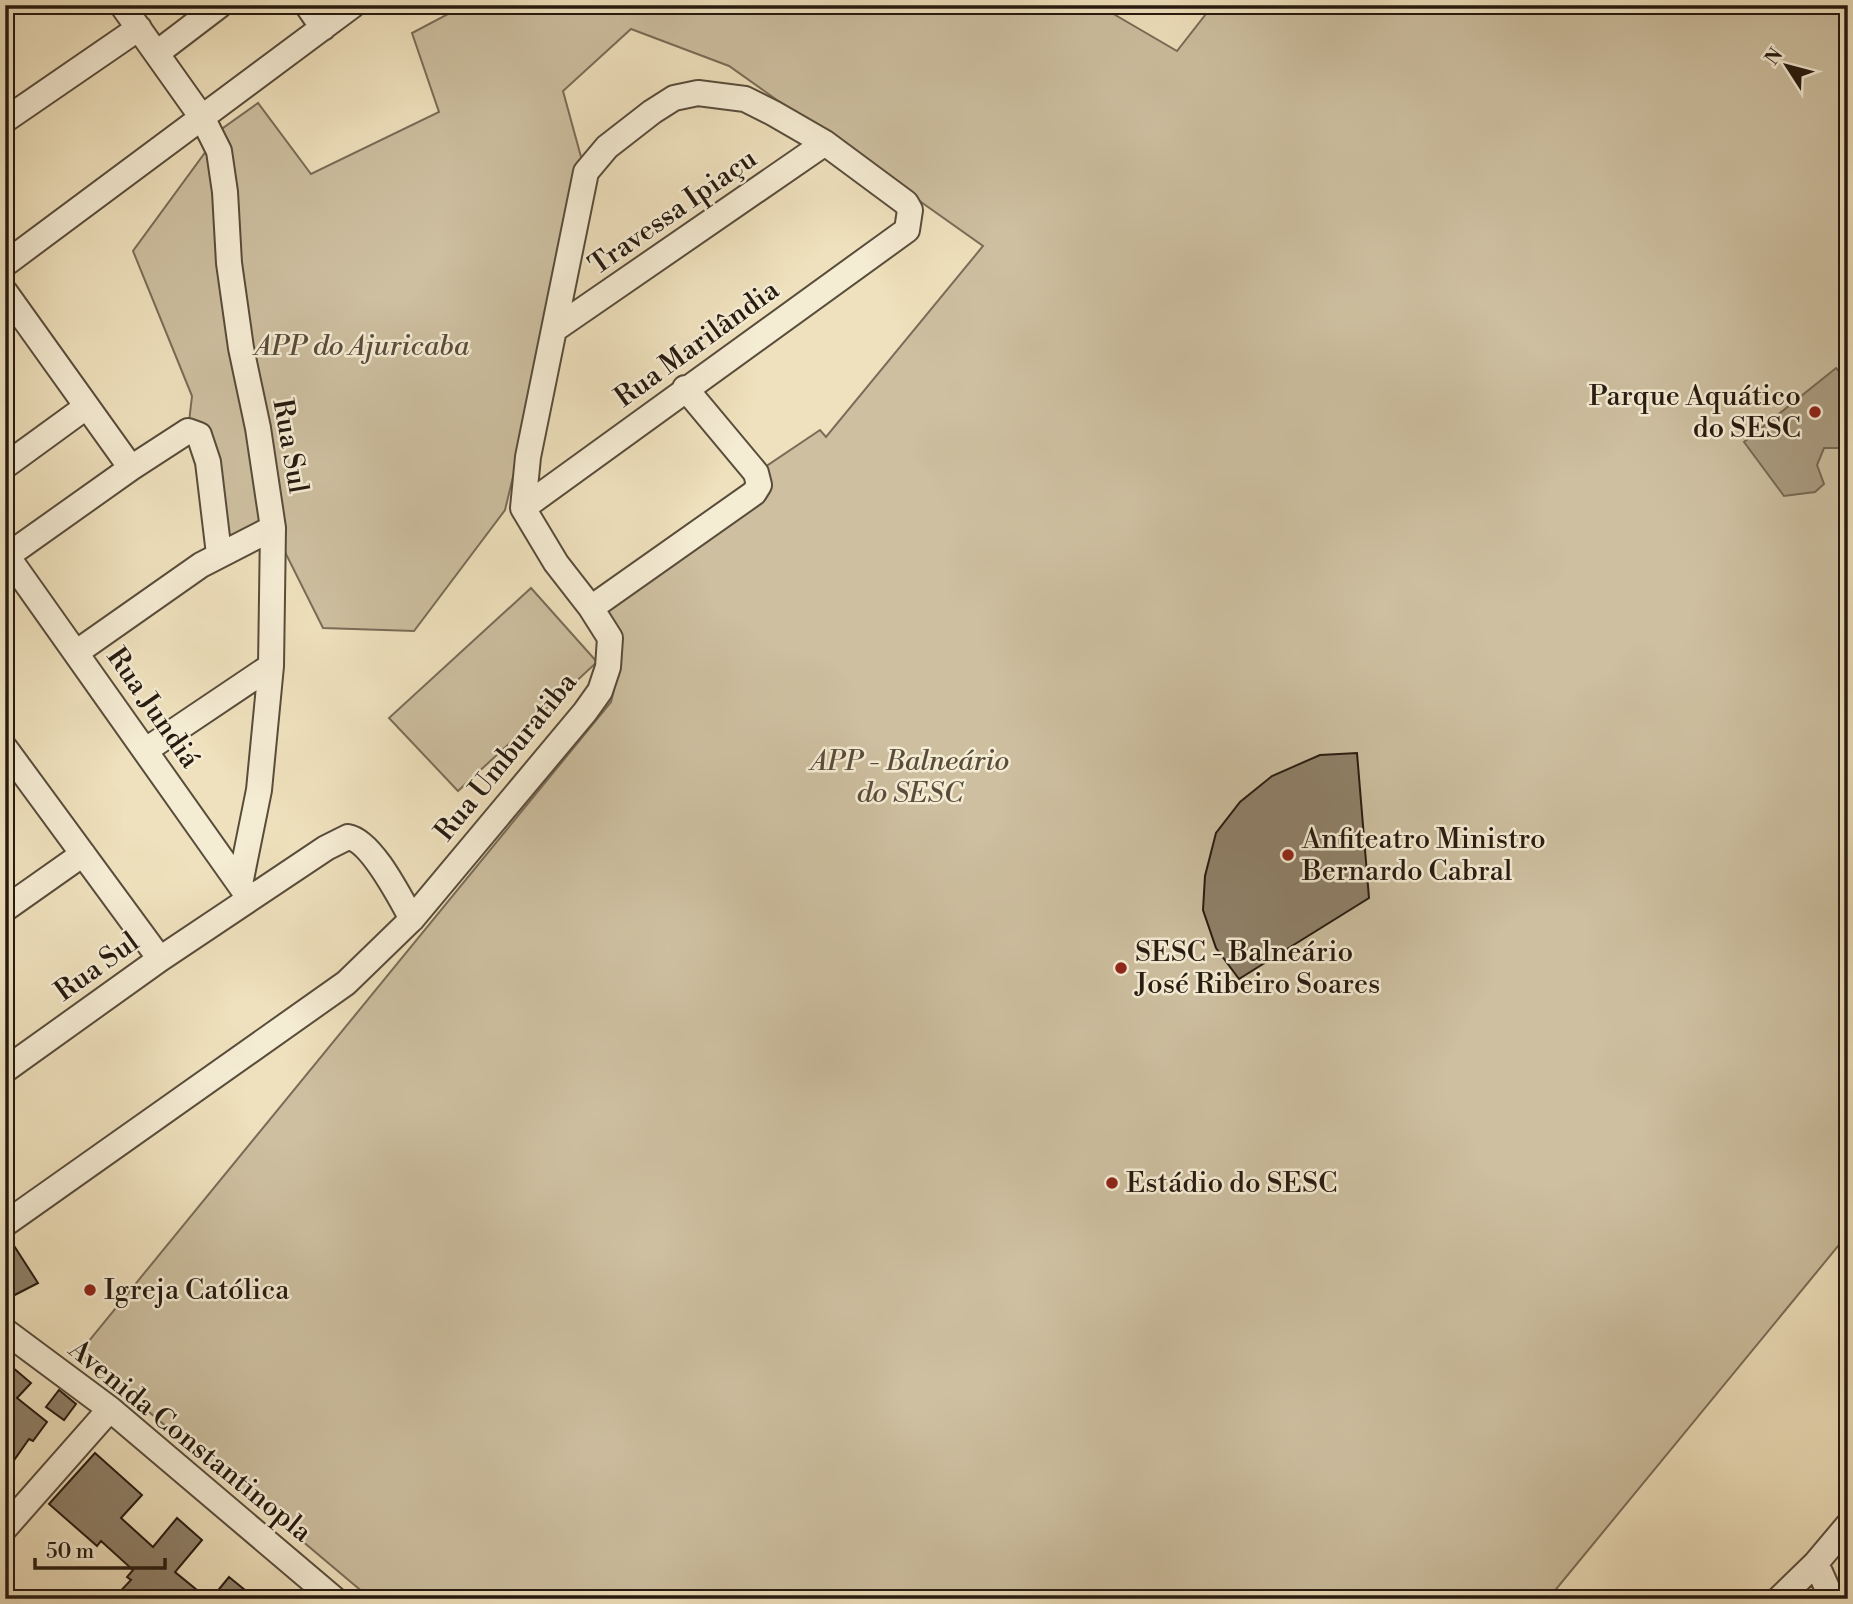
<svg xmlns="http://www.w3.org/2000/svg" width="1853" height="1604" viewBox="0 0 1853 1604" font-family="'Libre Bodoni',serif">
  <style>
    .green { fill: #cdbfa0; stroke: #7a6c58; stroke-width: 2 }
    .water { fill: #ab9d82; stroke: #766954; stroke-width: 2 }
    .building { fill: #8f816a; stroke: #261a10; stroke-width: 2 }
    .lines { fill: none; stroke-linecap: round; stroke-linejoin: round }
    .minor-casing { stroke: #584c3b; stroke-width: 28 }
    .minor { stroke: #f5ecd4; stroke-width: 24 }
    .poi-dot { fill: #8f2418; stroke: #f5ecd4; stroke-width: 2.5 }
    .labels { text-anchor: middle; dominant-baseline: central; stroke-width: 5; stroke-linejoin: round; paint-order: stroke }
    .street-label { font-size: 28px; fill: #261a10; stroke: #f5ecd4 }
    .park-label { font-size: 28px; font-style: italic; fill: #584c3b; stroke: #f5ecd4 }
    .poi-label { font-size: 28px; fill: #261a10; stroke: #f5ecd4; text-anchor: start }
  </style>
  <rect width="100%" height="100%" fill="#efe1bd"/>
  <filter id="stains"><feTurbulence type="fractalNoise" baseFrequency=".00286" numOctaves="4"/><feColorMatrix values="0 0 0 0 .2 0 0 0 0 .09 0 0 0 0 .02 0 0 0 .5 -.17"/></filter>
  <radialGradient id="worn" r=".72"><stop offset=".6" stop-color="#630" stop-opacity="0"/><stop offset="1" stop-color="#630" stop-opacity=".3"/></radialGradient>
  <path class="green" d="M465,5H1098L1177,51L1213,5H1848V1234L1548,1599H371L79,1353L611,702L620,663L598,603L754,493L756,473L820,430L826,437L983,246L729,66L631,29L563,91L586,175L505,510L414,631L323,628L273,528L219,554L188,431L192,396L133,251L223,128L258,103L311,174L439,112L412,33Z
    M531,588L597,662L458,791L389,718Z"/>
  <path class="water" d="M1836,368L1848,381V452L1840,448H1824L1817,465L1824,484L1815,492L1784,496L1744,442Z"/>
  <path class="building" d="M1357,753L1369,898L1239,979L1216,948L1203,910L1205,876L1216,833L1240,802L1272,776L1320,755Z
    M9,1238L38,1283L5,1300V1239Z
    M5,1361L31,1383L17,1398L47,1422L33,1441L29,1439L5,1473Z
    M59,1390L76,1404L64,1420L46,1407Z
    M95,1453L142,1495L121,1518L153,1547L177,1518L202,1540L175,1572L208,1599H113L131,1580L127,1577L133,1570L101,1541L97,1546L49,1504Z
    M229,1577L256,1599H211Z"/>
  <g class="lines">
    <g class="minor-casing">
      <path id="minor" d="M122,5L203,119L219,151L225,192L229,263L241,348L258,428L273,528L271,666L259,790L240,884
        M307,5L323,28
        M157,53L220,5
        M5,120L139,28
        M5,264L353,5
        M5,292L131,468
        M555,329L825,143
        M5,466L86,407
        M5,553L245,892
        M7,556L131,468L188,431L199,435L208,462L219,554
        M591,608L754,493L759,485L756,473L685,388
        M77,652L201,565L273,528
        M5,748L160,959
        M146,750L271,666
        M5,909L83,854
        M5,1070L160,959L326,848L348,837C372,841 400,898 412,919
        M5,1224L346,983L412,919L585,712L600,691L608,667L610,638L591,608L556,563L523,508L528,457L586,172L607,147L652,112L674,98L698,93L745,99L773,113L825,143L906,203L910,210L907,230L523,508
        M5,1331L110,1409L334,1599
        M5,1528L110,1409
        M1816,1563L1832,1599
        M1779,1599L1816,1563L1848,1525"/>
    </g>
    <use href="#minor" class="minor"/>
  </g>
  <g class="poi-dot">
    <circle cx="1815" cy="412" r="7"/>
    <circle cx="1288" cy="855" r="7"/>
    <circle cx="1121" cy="968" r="7"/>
    <circle cx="1112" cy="1183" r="7"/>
    <circle cx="90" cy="1290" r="7"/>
  </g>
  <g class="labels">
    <g class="street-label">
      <text transform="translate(673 212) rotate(-35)">Travessa Ipiaçu</text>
      <text transform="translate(697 344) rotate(-36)">Rua Marilândia</text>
      <text transform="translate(290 446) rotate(80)">Rua Sul</text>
      <text transform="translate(153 708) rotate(55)">Rua Jundiá</text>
      <text transform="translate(506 757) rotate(-51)">Rua Umburatiba</text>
      <text transform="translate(97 967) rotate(-36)">Rua Sul</text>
      <text transform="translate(190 1441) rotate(39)">Avenida Constantinopla</text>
    </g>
    <g class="park-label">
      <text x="362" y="346">APP do Ajuricaba</text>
      <text x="910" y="761">APP - Balneário<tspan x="910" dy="32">do SESC</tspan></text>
    </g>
    <g class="poi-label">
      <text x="1801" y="396" text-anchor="end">Parque Aquático<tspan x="1801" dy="32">do SESC</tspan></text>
      <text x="1302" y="839">Anfiteatro Ministro<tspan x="1302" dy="32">Bernardo Cabral</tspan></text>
      <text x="1135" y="952">SESC - Balneário<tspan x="1135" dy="32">José Ribeiro Soares</tspan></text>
      <text x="1126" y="1183">Estádio do SESC</text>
      <text x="104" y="1290">Igreja Católica</text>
    </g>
  </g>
  <rect width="1853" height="1604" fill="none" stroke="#efe1bd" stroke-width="28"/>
  <rect x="7" y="7" width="1839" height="1590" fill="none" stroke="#261a10" stroke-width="3.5"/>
  <rect x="14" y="14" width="1825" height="1576" fill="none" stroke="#261a10" stroke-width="2"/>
  <g transform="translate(1787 66) rotate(306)" stroke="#f5ecd4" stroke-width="5" paint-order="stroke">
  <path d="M0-5L12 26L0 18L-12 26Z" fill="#261a10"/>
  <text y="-10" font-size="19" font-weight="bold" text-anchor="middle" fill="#261a10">N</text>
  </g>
  <path d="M35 1558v10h130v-10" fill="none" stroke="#261a10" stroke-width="3.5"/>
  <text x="46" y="1558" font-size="21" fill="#261a10" stroke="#f5ecd4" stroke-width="5" paint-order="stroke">50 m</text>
  <rect width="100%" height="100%" filter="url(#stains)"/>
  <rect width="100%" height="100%" fill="url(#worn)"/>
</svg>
